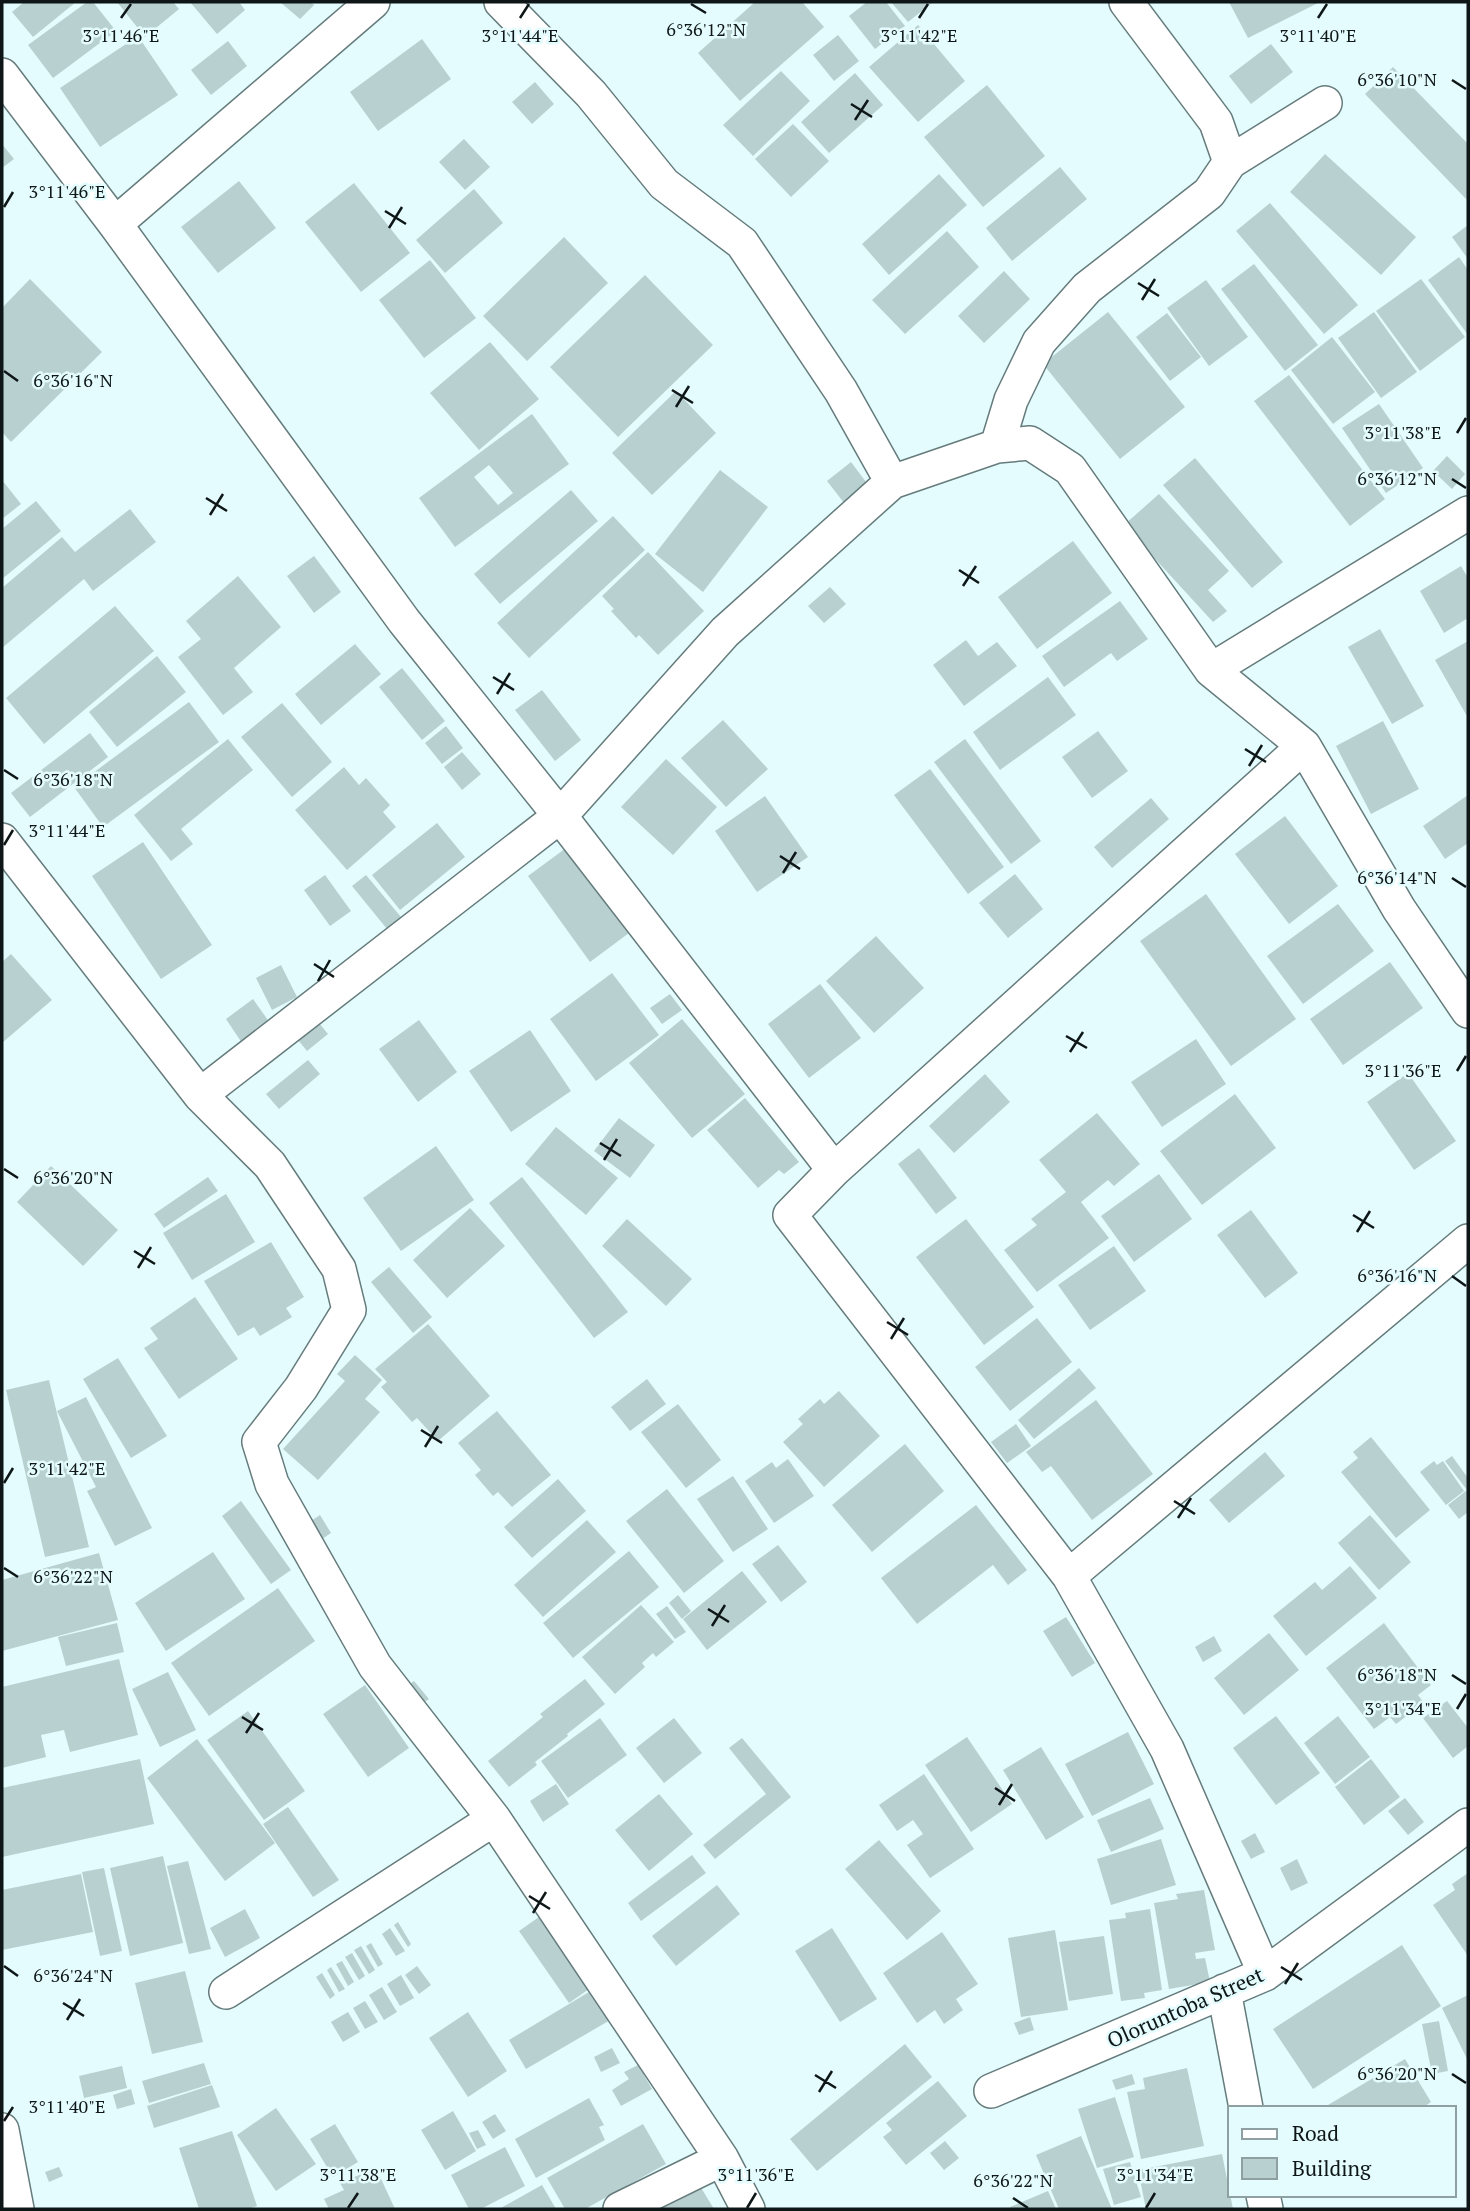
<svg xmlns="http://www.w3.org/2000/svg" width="1470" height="2211" viewBox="0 0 1470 2211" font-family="'PT Serif',serif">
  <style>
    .building { fill: #b9d0d1; fill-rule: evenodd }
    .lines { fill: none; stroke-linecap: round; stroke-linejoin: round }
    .street-casing { stroke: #657b7c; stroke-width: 36 }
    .street { stroke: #fff; stroke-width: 33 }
    .ticks { fill: none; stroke: #0e1617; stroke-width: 2.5 }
    .labels { text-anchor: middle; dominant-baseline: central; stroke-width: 5; stroke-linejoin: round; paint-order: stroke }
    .street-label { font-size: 21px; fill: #0e1617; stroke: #e4fcfd }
    .ticks-label { font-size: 18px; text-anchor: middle; fill: #0e1617; stroke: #e4fcfd; stroke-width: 5; stroke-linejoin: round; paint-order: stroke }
  </style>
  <rect width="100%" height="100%" fill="#e4fcfd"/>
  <path class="building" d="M24,2H76L33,37L12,12Z
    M87,2H93L116,31L53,78L28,45Z
    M117,2H173L179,9L145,37Z
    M190,2H239L245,10L217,34Z
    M280,2H311L314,5L300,19Z
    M755,2H802L824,27L740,101L698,53Z
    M867,2H886L905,26L875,49L849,16Z
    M891,2H933L908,22Z
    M1229,2H1320L1248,38Z
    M918,25L965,81L918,122L869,67Z
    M838,35L859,61L834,81L813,55Z
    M138,36L178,95L100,147L60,88Z
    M422,39L451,79L378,131L350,92Z
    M228,41L247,66L211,95L191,70Z
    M1271,44L1293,72L1251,104L1229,76Z
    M1393,67L1468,144V201L1365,94Z
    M781,71L810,101L753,156L723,125Z
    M855,73L883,105L829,153L801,122Z
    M535,82L554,104L532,124L512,102Z
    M987,85L1045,156L983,207L924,137Z
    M793,124L829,161L791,197L755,159Z
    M464,139L490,167L465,190L439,162Z
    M2,144L14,159L2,168Z
    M1325,154L1416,237L1381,275L1290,192Z
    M1060,167L1087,199L1012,261L986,228Z
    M939,174L967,205L889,275L862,244Z
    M239,181L276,228L218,273L181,227Z
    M354,183L410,253L361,292L305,222Z
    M474,189L503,223L445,273L416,240Z
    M1270,203L1358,305L1324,334L1236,231Z
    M1468,225V259L1452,237Z
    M947,231L979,267L905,334L872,300Z
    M564,237L608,283L527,361L483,316Z
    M1459,257L1468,270V335L1428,280Z
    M430,260L476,318L424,358L379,300Z
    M1254,264L1318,345L1285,371L1221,289Z
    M1004,271L1030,299L984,343L958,316Z
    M645,275L713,345L618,437L550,367Z
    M30,279L102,352L11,442L2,432V308Z
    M1421,279L1465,337L1420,371L1376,311Z
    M1206,280L1248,337L1209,366L1167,308Z
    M1108,312L1185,407L1120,459L1043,364Z
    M1374,312L1417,372L1381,398L1338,338Z
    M1167,313L1201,357L1170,381L1136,337Z
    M1332,337L1375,392L1333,424L1291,370Z
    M490,342L539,399L479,450L430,393Z
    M1289,375L1385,499L1350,526L1254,401Z
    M676,391L716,433L652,495L612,453Z
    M1379,404L1423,468L1386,493L1342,428Z
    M532,414L569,464L455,547L419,498ZM489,465L513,493L498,505L474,477Z
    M1447,456L1465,474L1452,489L1433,471Z
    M1195,458L1283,562L1252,588L1163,485Z
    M851,462L872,490L848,508L827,481Z
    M720,470L768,507L703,592L655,554Z
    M2,480L21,504L2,519Z
    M571,490L598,521L500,604L474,574Z
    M1159,494L1229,571L1208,590L1227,611L1213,622L1124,525Z
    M36,501L61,531L2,579V529Z
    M130,509L156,542L93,591L84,579L2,648V588L62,537L75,552Z
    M613,516L645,550L529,658L497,623Z
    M1073,541L1112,593L1037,649L998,597Z
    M648,552L704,611L658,655L639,635L636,638L611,611L614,609L602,596Z
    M314,556L341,592L314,613L287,576Z
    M1461,566L1468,578V618L1444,633L1420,591Z
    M238,576L281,627L234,668L253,692L223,715L178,657L201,639L186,621Z
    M830,587L846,604L824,623L808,606Z
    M1120,601L1148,639L1117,661L1111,653L1064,687L1042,656Z
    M115,606L154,651L44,744L6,698Z
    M1380,629L1424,706L1392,724L1348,647Z
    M966,640L978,656L997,642L1017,666L964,706L933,665Z
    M1468,641V718L1435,660Z
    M355,644L381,674L321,725L295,694Z
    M157,656L186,692L117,747L89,712Z
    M402,668L445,721L422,740L379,687Z
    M1048,677L1076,715L1000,770L973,732Z
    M542,690L581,740L555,761L515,710Z
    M189,702L219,742L103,827L74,787Z
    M282,703L332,762L292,797L241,737Z
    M723,720L768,769L726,807L681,758Z
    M1383,721L1419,789L1371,814L1336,746Z
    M446,726L463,748L442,764L425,743Z
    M1098,731L1128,771L1092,798L1062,757Z
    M90,733L108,757L30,817L11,793Z
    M228,739L253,770L181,829L193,844L171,861L134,815Z
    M965,739L1041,841L1011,864L934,762Z
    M462,752L481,774L462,790L444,767Z
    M666,759L717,807L673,855L621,807Z
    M344,767L359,785L366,778L390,805L383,812L396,827L347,870L295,810Z
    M930,769L1004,867L968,894L894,795Z
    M1468,795V843L1445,859L1423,826Z
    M765,796L808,857L757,892L715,831Z
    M1151,798L1169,819L1112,868L1094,847Z
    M1285,816L1338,886L1289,924L1235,854Z
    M437,823L465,857L400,910L372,875Z
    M143,842L212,945L161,979L92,876Z
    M566,848L629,933L590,962L528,876Z
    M1015,874L1043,909L1008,938L979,903Z
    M325,875L351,911L330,926L304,890Z
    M366,875L401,917L387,929L352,886Z
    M1206,894L1296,1019L1231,1066L1140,941Z
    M1338,904L1374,951L1303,1004L1267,956Z
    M876,936L924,988L874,1033L826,981Z
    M11,954L52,1000L2,1043V962Z
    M1390,962L1423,1008L1343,1065L1310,1019Z
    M281,965L297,997L272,1010L256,978Z
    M612,973L659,1035L596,1081L550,1019Z
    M820,984L861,1038L809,1078L768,1024Z
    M670,994L682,1010L662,1024L650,1008Z
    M253,999L270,1023L242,1043L226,1019Z
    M682,1019L745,1094L692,1138L629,1063Z
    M419,1020L457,1072L418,1102L379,1049Z
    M319,1023L328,1034L307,1051L298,1040Z
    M530,1030L571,1091L511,1132L469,1071Z
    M1196,1039L1226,1084L1162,1127L1131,1082Z
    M308,1060L320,1074L279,1109L266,1094Z
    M1408,1073L1456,1141L1414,1170L1367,1102Z
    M985,1074L1010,1102L954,1153L929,1126Z
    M1235,1094L1276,1148L1202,1205L1160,1151Z
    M745,1098L799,1162L784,1174L779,1170L758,1188L707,1130Z
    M1097,1113L1140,1164L1114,1186L1108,1180L1081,1202L1109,1238L1037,1292L1004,1250L1037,1225L1031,1219L1066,1192L1039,1160Z
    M619,1118L655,1145L630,1178L594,1151Z
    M556,1127L618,1178L586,1215L525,1164Z
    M436,1146L474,1200L401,1251L363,1198Z
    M919,1148L957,1198L936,1214L898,1164Z
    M51,1166L118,1230L83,1266L17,1202Z
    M1159,1174L1192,1219L1134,1262L1101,1216Z
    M208,1177L218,1191L164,1228L154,1214Z
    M522,1177L628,1312L594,1338L489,1203Z
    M226,1194L255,1242L192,1280L163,1233Z
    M470,1208L505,1246L447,1298L413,1260Z
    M1251,1210L1298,1273L1265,1298L1217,1235Z
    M627,1219L692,1279L666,1306L602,1246Z
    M966,1219L1034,1307L984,1345L916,1257Z
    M271,1242L304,1297L286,1308L292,1317L260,1336L254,1327L238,1336L204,1281Z
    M1114,1246L1146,1291L1090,1330L1058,1285Z
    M389,1267L432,1317L413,1333L371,1282Z
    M195,1297L238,1359L179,1399L144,1348L158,1339L150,1328Z
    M1037,1318L1072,1362L1010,1411L975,1367Z
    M428,1324L490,1396L438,1441L417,1418L412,1422L381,1387L387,1382L375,1369Z
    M355,1355L382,1380L365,1399L380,1412L318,1480L283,1449L345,1381L337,1374Z
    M118,1358L167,1436L131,1458L83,1379Z
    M1079,1368L1096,1388L1034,1439L1018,1420Z
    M647,1379L666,1404L630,1431L611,1407Z
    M49,1380L89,1547L45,1557L6,1390Z
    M839,1391L880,1436L824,1487L783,1442L803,1424L798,1419L820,1399L824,1404Z
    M86,1397L152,1528L115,1546L87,1491L96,1487L57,1411Z
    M1096,1400L1153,1474L1092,1520L1051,1466L1042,1472L1026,1452Z
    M678,1404L721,1460L686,1488L641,1432Z
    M497,1411L551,1475L512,1507L498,1492L493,1496L475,1475L481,1470L458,1443Z
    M1016,1424L1031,1446L1007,1463L991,1442Z
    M1371,1437L1430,1510L1396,1538L1341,1472L1358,1458L1353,1452Z
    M905,1444L944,1491L872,1552L832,1505Z
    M1265,1452L1285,1476L1229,1523L1209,1500Z
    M1452,1456L1468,1478V1512L1459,1519L1448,1505L1467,1490L1445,1461Z
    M788,1459L814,1496L774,1523L745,1481L772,1462L776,1468Z
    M1434,1461L1437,1465L1443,1461L1464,1491L1446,1505L1420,1472Z
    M733,1476L768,1529L733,1552L697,1499Z
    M558,1479L586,1511L532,1558L504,1527Z
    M667,1489L724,1561L684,1593L626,1521Z
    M241,1501L291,1570L271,1584L222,1516Z
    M976,1505L1027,1570L1008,1585L993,1565L917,1624L881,1578Z
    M320,1515L331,1533L319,1541L308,1523Z
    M1370,1515L1411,1562L1379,1590L1338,1543Z
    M587,1520L616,1552L543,1617L514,1585Z
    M778,1545L807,1582L781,1602L752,1564Z
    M629,1551L659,1587L573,1658L543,1623Z
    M213,1552L245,1599L166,1651L135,1603Z
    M99,1553L118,1620L2,1651V1580Z
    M1350,1566L1377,1598L1306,1656L1273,1616L1315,1582L1322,1590Z
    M742,1571L767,1602L707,1650L683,1619Z
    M278,1588L315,1641L209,1716L171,1663Z
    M678,1595L691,1611L682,1619L669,1603Z
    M641,1605L674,1642L656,1657L653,1653L642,1663L645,1667L615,1694L582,1657Z
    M667,1606L686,1632L675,1639L656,1614Z
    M1066,1617L1095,1663L1072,1677L1043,1631Z
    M117,1623L124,1652L66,1666L58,1637Z
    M1384,1623L1431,1685L1418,1695L1424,1703L1396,1724L1390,1717L1374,1729L1326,1668Z
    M1269,1633L1299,1670L1244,1715L1214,1678Z
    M1214,1636L1222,1651L1203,1662L1195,1647Z
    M119,1659L138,1735L70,1752L64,1730L41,1735L46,1757L2,1768V1687Z
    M168,1672L196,1730L160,1747L132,1689Z
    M585,1679L605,1704L567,1734L568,1736L535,1762L537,1765L509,1787L488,1761L543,1717L540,1714Z
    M414,1681L429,1699L420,1705L406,1687Z
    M365,1685L409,1748L368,1777L323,1714Z
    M1447,1701L1468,1728V1746L1453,1758L1423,1718Z
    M248,1711L305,1791L264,1820L207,1740Z
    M1276,1716L1320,1773L1276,1805L1233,1748Z
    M1338,1716L1370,1757L1335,1784L1304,1743Z
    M600,1718L627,1755L568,1798L541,1761Z
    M674,1718L702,1753L664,1783L636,1748Z
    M1128,1732L1154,1784L1092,1816L1065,1764Z
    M967,1737L1012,1804L971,1832L925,1765Z
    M742,1738L791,1797L715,1859L703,1845L766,1794L729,1748Z
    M197,1739L275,1843L225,1881L147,1778Z
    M1041,1747L1084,1817L1046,1840L1003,1770Z
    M140,1759L154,1824L2,1857V1788Z
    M1371,1759L1400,1797L1364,1825L1335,1787Z
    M924,1774L974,1849L930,1878L907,1845L923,1834L913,1820L897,1831L879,1805Z
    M556,1784L569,1804L543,1822L530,1801Z
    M659,1794L693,1834L649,1871L615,1830Z
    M1150,1798L1164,1829L1111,1852L1097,1820Z
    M1405,1798L1424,1822L1408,1835L1388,1811Z
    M288,1807L339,1880L313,1897L263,1824Z
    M1255,1833L1265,1852L1251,1859L1241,1841Z
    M1161,1839L1176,1885L1111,1905L1097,1859Z
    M879,1840L941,1911L907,1940L845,1869Z
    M692,1855L706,1873L641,1921L628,1903Z
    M163,1856L183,1943L130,1956L110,1868Z
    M1297,1859L1308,1883L1291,1891L1280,1868Z
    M188,1861L211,1949L189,1954L167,1866Z
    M104,1868L122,1951L100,1956L82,1872Z
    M1468,1873V1956L1433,1905L1455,1890L1452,1884Z
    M81,1874L93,1932L2,1950V1890Z
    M717,1885L740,1914L676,1966L652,1936Z
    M1204,1890L1215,1950L1195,1953L1196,1959L1205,1958L1210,1982L1169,1989L1154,1903L1178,1899L1176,1894Z
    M245,1909L260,1938L225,1957L210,1928Z
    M1150,1909L1162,1990L1144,1993L1145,1998L1121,2001L1109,1920L1126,1918L1125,1913Z
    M539,1917L589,1989L569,2003L519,1931Z
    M398,1922L411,1944L408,1947L394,1925Z
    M390,1928L405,1951L396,1956L382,1934Z
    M832,1928L877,1999L840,2022L795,1951Z
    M1055,1930L1068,2010L1021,2017L1008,1938Z
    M942,1932L978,1984L956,1999L963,2010L944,2024L935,2010L917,2023L883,1973Z
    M1104,1936L1113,1994L1069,2001L1059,1942Z
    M371,1943L383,1964L378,1967L366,1946Z
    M1402,1945L1441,2006L1313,2089L1273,2029Z
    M361,1946L375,1970L369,1974L354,1950Z
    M352,1953L365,1976L359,1980L345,1957Z
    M342,1961L354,1982L348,1986L336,1964Z
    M417,1966L431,1985L419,1994L405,1975Z
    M331,1967L345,1989L339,1992L327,1970Z
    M185,1971L203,2042L152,2054L135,1983Z
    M322,1973L335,1995L330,1999L316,1977Z
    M401,1975L414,1998L400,2006L387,1984Z
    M382,1987L397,2012L384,2020L369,1995Z
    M594,1989L612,2019L526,2069L509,2040Z
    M1468,1995V2061L1442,2008Z
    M365,2001L378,2022L365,2029L353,2008Z
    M348,2012L360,2032L343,2042L331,2022Z
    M468,2012L507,2071L468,2097L429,2038Z
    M1030,2017L1034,2030L1019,2035L1014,2023Z
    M1439,2021L1448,2071L1432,2074L1422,2024Z
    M905,2044L932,2077L817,2171L790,2139Z
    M612,2048L620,2063L601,2072L594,2057Z
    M1405,2059L1431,2102L1422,2108H1323Z
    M204,2063L211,2084L149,2103L142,2081Z
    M638,2065L652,2089L621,2106L612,2090L629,2079L624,2072Z
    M122,2066L127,2088L84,2098L79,2076Z
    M1187,2068L1204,2146L1141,2159L1127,2092L1145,2089L1143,2078Z
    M1132,2074L1135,2084L1116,2090L1112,2080Z
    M938,2081L967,2116L906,2165L883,2137L892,2130L886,2123Z
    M212,2085L220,2107L154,2128L147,2106Z
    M131,2089L135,2104L117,2109L113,2095Z
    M1115,2097L1134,2157L1097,2168L1078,2109Z
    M589,2098L604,2125L599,2127L605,2140L536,2178L515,2139Z
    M276,2108L316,2164L276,2191L237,2135Z
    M453,2111L476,2151L445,2170L421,2130Z
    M495,2114L506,2131L493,2139L482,2122Z
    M335,2124L358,2162L333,2177L310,2139Z
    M643,2124L666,2164L585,2209H565L547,2178Z
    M478,2130L486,2145L477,2149L469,2133Z
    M232,2131L257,2206L248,2209H199L179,2148Z
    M1081,2136L1112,2209H1059L1036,2155Z
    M945,2141L959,2158L944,2170L930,2153Z
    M505,2147L525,2186L481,2209H469L451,2175Z
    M1222,2154L1233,2209H1146L1138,2170Z
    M1130,2162L1141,2197L1114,2205L1103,2169Z
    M59,2167L63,2176L49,2182L45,2172Z
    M376,2168L395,2209H329L324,2199L344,2190L340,2183Z
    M542,2185L556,2209H499Z
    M700,2186L714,2209H659Z
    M1048,2191L1056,2209H1011L1010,2207Z"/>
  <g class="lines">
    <g class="street-casing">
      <path id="street" d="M501,2L591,94L664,184L742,243L841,391L892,482
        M2,75L115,224L404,621L560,816L834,1170L790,1215L1069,1576L1167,1749L1265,1974
        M1230,162L1325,103
        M115,224L373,2
        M997,446L1011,400L1039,342L1087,288L1209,193L1230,162L1216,122L1126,2
        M1211,670L1468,513
        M2,840L200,1095L560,816L725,632L892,482L997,446L1030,443L1070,469L1211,670L1304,746L1399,909L1468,1011
        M200,1095L270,1165L339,1269L349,1310L301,1388L259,1442L272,1484L375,1666L494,1819L722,2159L620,2209
        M834,1170L1304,746
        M1069,1576L1468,1241
        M1224,1991L1246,2108
        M226,1992L494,1819
        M991,2091L1265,1974L1468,1825
        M2,2130L17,2209
        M722,2159L748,2209
        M1263,2195L1266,2209"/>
    </g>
    <use href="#street" class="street"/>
  </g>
  <path class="ticks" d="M691,4L706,13M121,18L131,4M520,18L529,4M919,18L928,4M1318,18L1327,4M1452,80L1466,89M851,104L872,117M855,120L868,100M4,207L13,192M385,211L406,224M389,228L402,207M1138,283L1159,296M1142,300L1155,279M4,371L18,381M672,390L693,403M676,407L689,386M1457,433L1466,418M1452,479L1466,488M206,498L227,511M210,515L223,494M959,570L979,583M963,586L976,566M493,677L514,690M497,694L510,673M1245,749L1266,762M1249,766L1262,745M4,770L18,779M4,845L13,830M780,856L800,869M783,873L796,852M1452,878L1466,887M314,964L334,977M318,981L330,960M1066,1036L1087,1048M1070,1052L1083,1032M1457,1071L1466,1056M600,1143L621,1156M604,1160L617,1139M4,1169L18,1178M1353,1215L1374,1228M1357,1232L1370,1211M134,1251L155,1264M138,1268L151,1247M1452,1276L1466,1286M887,1322L908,1335M891,1339L904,1318M421,1430L442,1443M425,1447L438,1426M4,1483L13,1468M1174,1501L1195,1514M1178,1518L1191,1498M4,1568L18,1577M708,1609L729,1622M712,1626L725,1605M1452,1675L1466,1684M1457,1709L1466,1694M242,1717L263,1730M246,1733L259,1713M995,1788L1015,1801M999,1805L1012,1784M529,1896L550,1909M533,1913L546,1892M4,1966L18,1976M1281,1967L1302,1980M1285,1984L1298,1963M63,2003L84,2016M67,2020L80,1999M1452,2074L1466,2083M815,2075L836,2088M819,2092L832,2071M4,2121L13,2107M1013,2198L1028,2208M348,2208L358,2193M747,2208L756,2193M1146,2208L1155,2193"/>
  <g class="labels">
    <g class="street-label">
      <text transform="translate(1185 2007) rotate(-24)">Oloruntoba Street</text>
    </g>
  </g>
  <g class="ticks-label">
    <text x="706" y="36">6°36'12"N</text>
    <text x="121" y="42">3°11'46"E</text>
    <text x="520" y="42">3°11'44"E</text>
    <text x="919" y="42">3°11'42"E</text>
    <text x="1318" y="42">3°11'40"E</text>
    <text x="1397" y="86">6°36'10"N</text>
    <text x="67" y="198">3°11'46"E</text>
    <text x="73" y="387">6°36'16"N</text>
    <text x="1403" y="439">3°11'38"E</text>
    <text x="1397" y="485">6°36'12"N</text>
    <text x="73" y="786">6°36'18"N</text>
    <text x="67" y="837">3°11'44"E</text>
    <text x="1397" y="884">6°36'14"N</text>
    <text x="1403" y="1077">3°11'36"E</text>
    <text x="73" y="1184">6°36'20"N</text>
    <text x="1397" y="1282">6°36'16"N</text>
    <text x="67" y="1475">3°11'42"E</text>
    <text x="73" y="1583">6°36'22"N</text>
    <text x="1397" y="1681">6°36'18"N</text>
    <text x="1403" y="1715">3°11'34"E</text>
    <text x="73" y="1982">6°36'24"N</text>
    <text x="1397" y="2080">6°36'20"N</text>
    <text x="67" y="2113">3°11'40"E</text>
    <text x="358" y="2181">3°11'38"E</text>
    <text x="756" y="2181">3°11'36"E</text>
    <text x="1155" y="2181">3°11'34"E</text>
    <text x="1013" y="2187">6°36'22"N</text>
  </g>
  <rect width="1470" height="2211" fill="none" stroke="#0e1617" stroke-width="7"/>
  <rect x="1228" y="2106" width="228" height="91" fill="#e4fcfd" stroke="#8ea0a1" stroke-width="2"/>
  <rect x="1242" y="2129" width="35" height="10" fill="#ffffff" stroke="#8ea0a1" stroke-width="2"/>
  <text x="1292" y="2141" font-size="21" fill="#0e1617">Road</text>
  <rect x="1242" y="2158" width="35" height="21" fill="#b9d0d1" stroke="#8ea0a1" stroke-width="2"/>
  <text x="1292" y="2176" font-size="21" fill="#0e1617">Building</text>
</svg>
